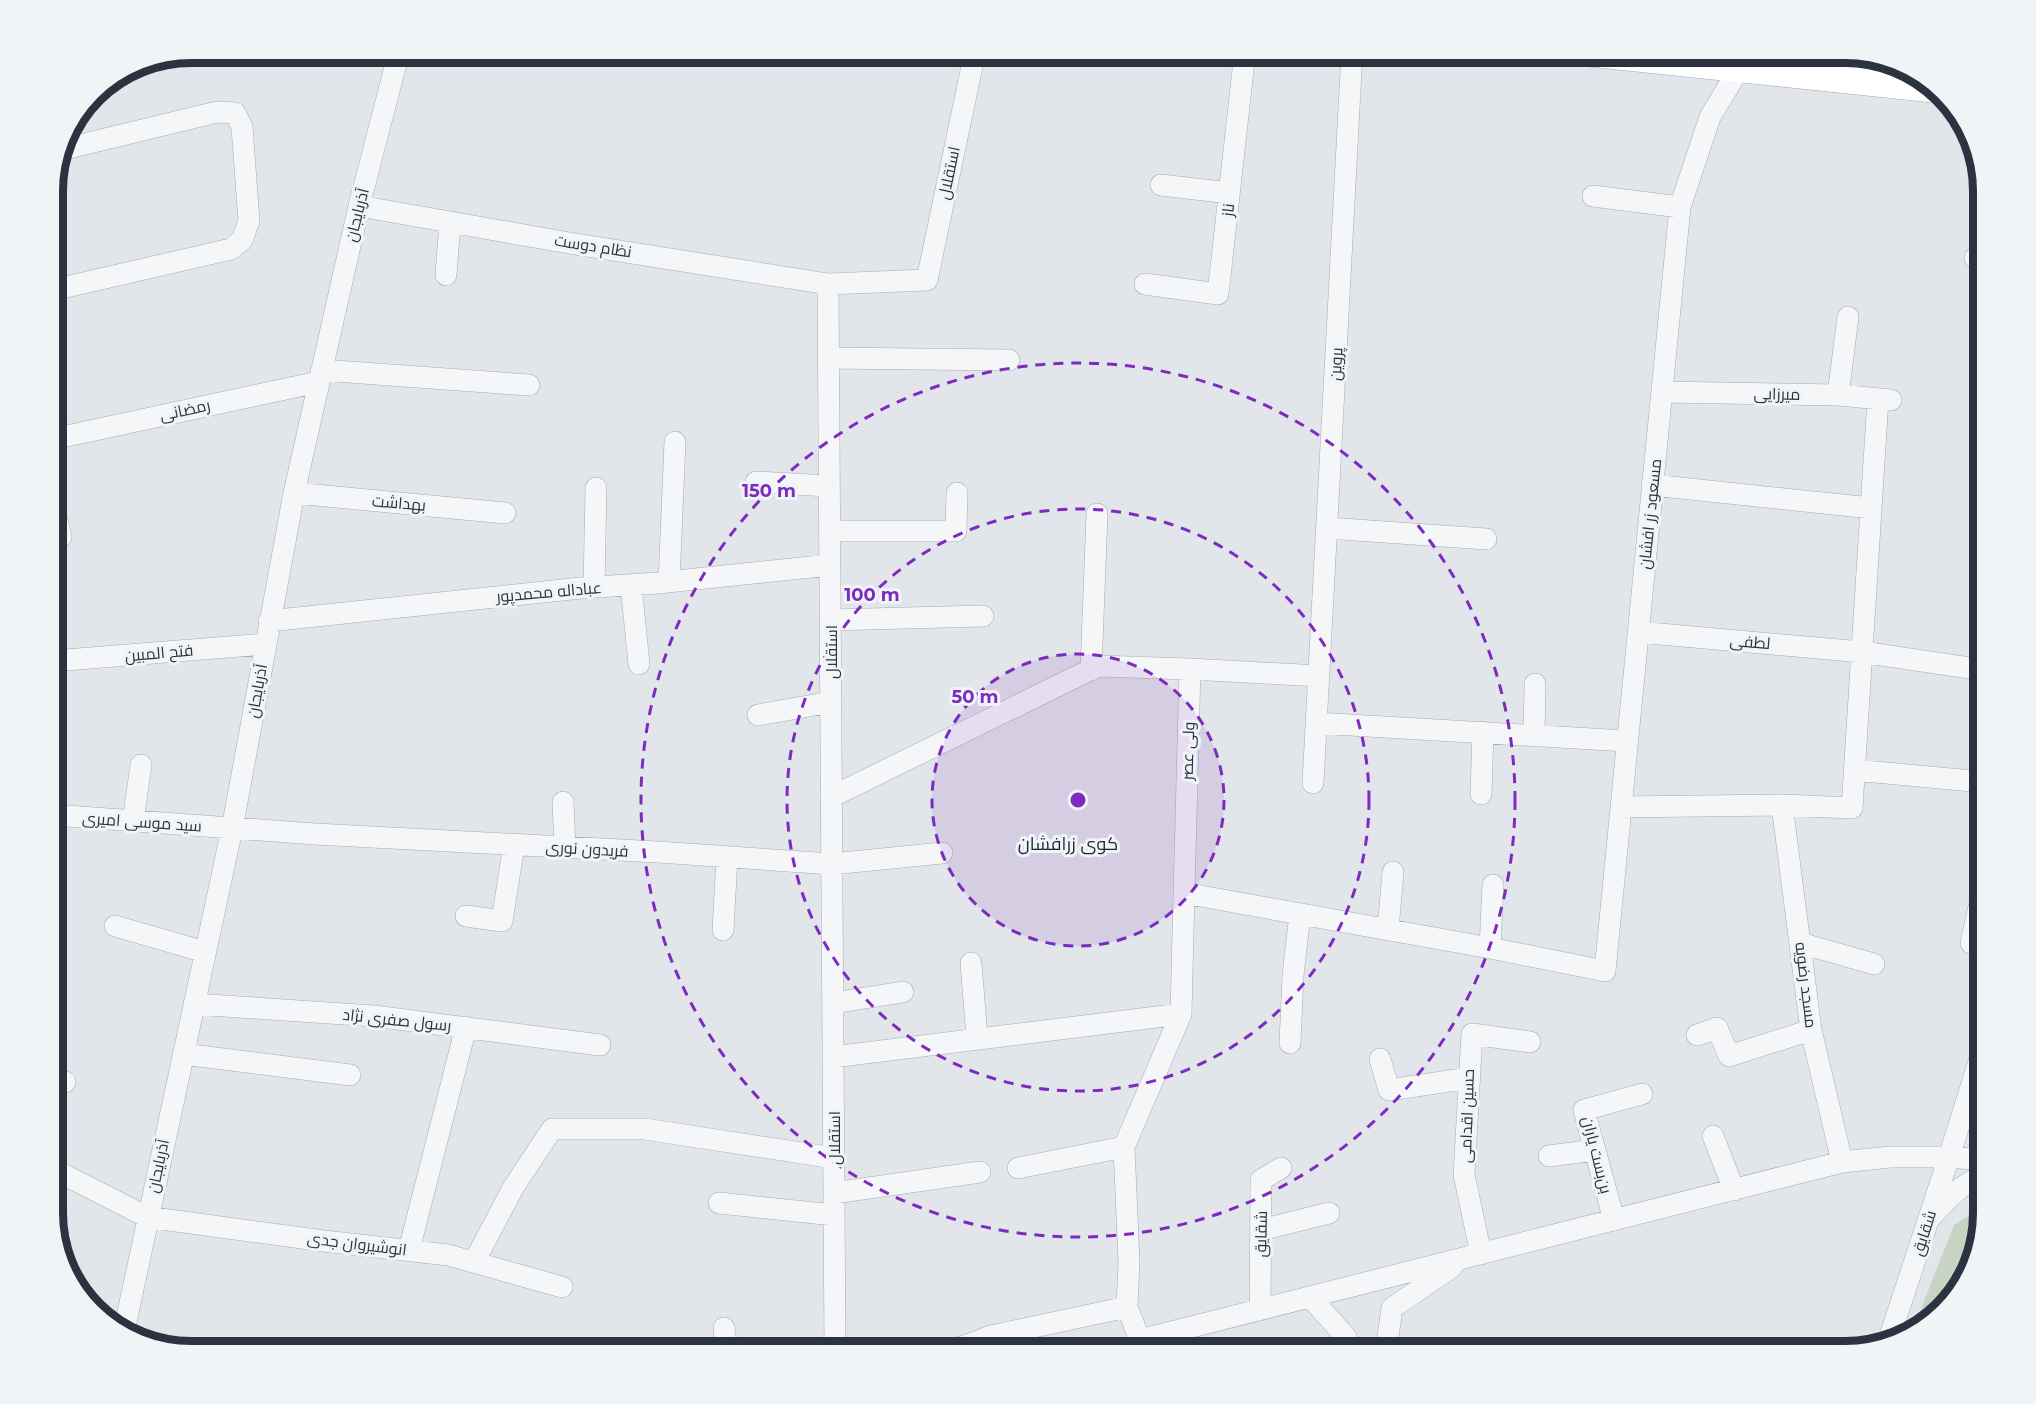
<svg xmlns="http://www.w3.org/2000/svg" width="2036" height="1404" viewBox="0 0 2036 1404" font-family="Montserrat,Cairo,sans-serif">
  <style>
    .green { fill: #c7d3c3 }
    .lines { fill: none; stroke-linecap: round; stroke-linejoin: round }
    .minor-casing { stroke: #a7acb3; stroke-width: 22 }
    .major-casing { stroke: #a2a9b4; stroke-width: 28 }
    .minor { stroke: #f4f6f8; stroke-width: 21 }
    .major { stroke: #fff; stroke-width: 27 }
    .ring { fill: none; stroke: #7b2cbf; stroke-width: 3; stroke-dasharray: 10 8 }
    .labels { text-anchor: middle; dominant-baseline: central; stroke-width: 6; stroke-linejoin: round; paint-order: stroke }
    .street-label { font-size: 16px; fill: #2b3340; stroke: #f1f4f7 }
    .neighbourhood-label { font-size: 18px; fill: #1d2431; stroke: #f1f4f7 }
    .rim { fill: none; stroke: #2b3340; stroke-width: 8 }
    .centre { fill: #7b2cbf; stroke: #f1f4f7; stroke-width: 3 }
    .ring-label { font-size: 18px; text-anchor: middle; font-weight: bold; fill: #7b2cbf; stroke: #f1f4f7; stroke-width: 6; stroke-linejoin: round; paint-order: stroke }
  </style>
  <rect width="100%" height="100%" fill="#e2e5e9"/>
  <path class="green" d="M1983,1207V1214L1960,1290L1912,1332L1954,1225Z"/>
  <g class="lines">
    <g class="minor-casing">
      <path id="minor" d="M1161,185L1229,193
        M1593,196L1680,207
        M359,206L569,243L828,284L927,280L975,52
        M1975,258L1983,259
        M446,275L450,222
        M828,284L835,1351
        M1145,284L1218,294L1245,52
        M53,290L231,249L242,240L249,221L242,127L235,113L217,112L60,150
        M828,358L1009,360
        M321,370L529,385
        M1662,392L1838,395L1891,400
        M1838,395L1848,317
        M53,439L318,382
        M756,482L829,486
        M1652,485L1871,508
        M294,493L505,513
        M53,503L61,537
        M1327,528L1486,539
        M830,531H956L957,493
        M669,582L675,442
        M631,585L639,664
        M594,587L596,488
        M830,620L983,616
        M269,621L581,588L658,583L830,565
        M1638,632L1862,652L1983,670
        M53,661L265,644
        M1091,670L1097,514
        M1319,676L1190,669L1184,893L1490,948L1605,971L1680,207L1710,117L1739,69
        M758,715L831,702
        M1316,723L1627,741
        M1534,736L1535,684
        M1854,770L1983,782
        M1313,783L1352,52
        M1481,794L1483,732
        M831,797L1098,666L1190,669
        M563,802L565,848
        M1782,805L1811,1030L1842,1162
        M1621,807L1782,805L1852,808L1878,399
        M53,815L315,834L658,852L832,864L942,853
        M133,821L141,765
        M1983,893L1978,911L1983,913
        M466,916L502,921L514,845
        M115,926L205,952
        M723,930L727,857
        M1388,930L1393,872
        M1800,943L1874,964
        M1971,943L1978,911
        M1490,948L1493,885
        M971,963L977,1038
        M833,1003L903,992
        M194,1004L374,1016L600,1045
        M1697,1035L1717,1028L1729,1056L1811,1030
        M1290,1043L1293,975L1300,914
        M183,1054L350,1075
        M833,1057L1181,1014
        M1380,1059L1389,1090L1469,1078
        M53,1077L65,1082
        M1713,1136L1734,1190
        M1549,1156L1595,1150
        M1018,1168L1124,1147
        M53,1169L147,1217L324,1241L448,1255L562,1287
        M834,1193L980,1172
        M719,1203L834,1215
        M1932,1216C1947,1199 1961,1184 1983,1176
        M1614,1220L1584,1110L1642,1094
        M1261,1230L1329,1213
        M409,1250L466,1027
        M1481,1254L1464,1175L1472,1034L1530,1042
        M474,1262L513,1188L552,1129H645L834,1158
        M1310,1297L1346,1337L1350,1351
        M1127,1307L1129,1262L1124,1147L1181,1014L1184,893
        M1260,1310L1261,1180L1281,1168
        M724,1328L727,1351
        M124,1331L232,829L294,493L359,206L399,52
        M1888,1342L1949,1157L1983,1160
        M951,1351L991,1336L1127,1307L1140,1340L1842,1162L1890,1157H1949L1982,1052H1983
        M1386,1351L1392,1308L1452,1267"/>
    </g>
    <g class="major-casing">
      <path id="major" d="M1580,52L1934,89"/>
    </g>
    <use href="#minor" class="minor"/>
    <use href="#major" class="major"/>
  </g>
  <circle cx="1078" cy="800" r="146" fill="#7b2cbf" fill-opacity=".12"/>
  <g class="ring">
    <circle cx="1078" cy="800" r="146"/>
    <circle cx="1078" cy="800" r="291"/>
    <circle cx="1078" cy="800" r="437"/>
  </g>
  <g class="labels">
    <g class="street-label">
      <text transform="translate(949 173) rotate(-78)">استقلال</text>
      <text transform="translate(1228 210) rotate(-84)">ناز</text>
      <text transform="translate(357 215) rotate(-76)">آذربایجان</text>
      <text transform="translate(593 246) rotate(9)">نظام دوست</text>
      <text transform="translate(1336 364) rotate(-87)">پروین</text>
      <text transform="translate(1777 394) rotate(1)">میرزایی</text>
      <text transform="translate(185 410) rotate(-12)">رمضانی</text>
      <text transform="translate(399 503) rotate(5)">بهداشت</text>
      <text transform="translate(1650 514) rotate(-84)">مسعود زر افشان</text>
      <text transform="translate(549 592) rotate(-5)">عباداله محمدپور</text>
      <text transform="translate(1750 642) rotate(5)">لطفی</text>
      <text transform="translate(831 652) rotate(-90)">استقلال</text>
      <text transform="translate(159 653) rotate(-5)">فتح المبین</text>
      <text transform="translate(257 691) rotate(-80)">آذربایجان</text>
      <text transform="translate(1188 751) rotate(-88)">ولی عصر</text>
      <text transform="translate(142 822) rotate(4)">سید موسی امیری</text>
      <text transform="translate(587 849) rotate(3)">فریدون نوری</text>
      <text transform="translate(1806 985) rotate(83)">مسجد رضویه</text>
      <text transform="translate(397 1020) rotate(6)">رسول صفری نژاد</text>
      <text transform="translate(1467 1116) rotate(-88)">حسین اقدامی</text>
      <text transform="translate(834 1138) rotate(-90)">استقلال</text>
      <text transform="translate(1597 1155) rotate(76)">بن‌بست یاران</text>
      <text transform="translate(158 1166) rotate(-78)">آذربایجان</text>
      <text transform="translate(1924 1233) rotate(-72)">شقایق</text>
      <text transform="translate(1261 1234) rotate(-89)">شقایق</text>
      <text transform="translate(357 1244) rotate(7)">انوشیروان جدی</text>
    </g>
    <g class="neighbourhood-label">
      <text x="1068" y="844">کوی زرافشان</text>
    </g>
  </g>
  <path d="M0 0H2036V1404H0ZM191 63H1845A128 128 0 0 1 1973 191V1213A128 128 0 0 1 1845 1341H191A128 128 0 0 1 63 1213V191A128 128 0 0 1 191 63Z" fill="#f1f4f7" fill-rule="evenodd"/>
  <path class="rim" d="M191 63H1845A128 128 0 0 1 1973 191V1213A128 128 0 0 1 1845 1341H191A128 128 0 0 1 63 1213V191A128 128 0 0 1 191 63Z"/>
  <circle cx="1078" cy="800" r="9" class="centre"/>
  <g class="ring-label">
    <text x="769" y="497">150 m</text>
    <text x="872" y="601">100 m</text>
    <text x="975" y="703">50 m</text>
  </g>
</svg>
